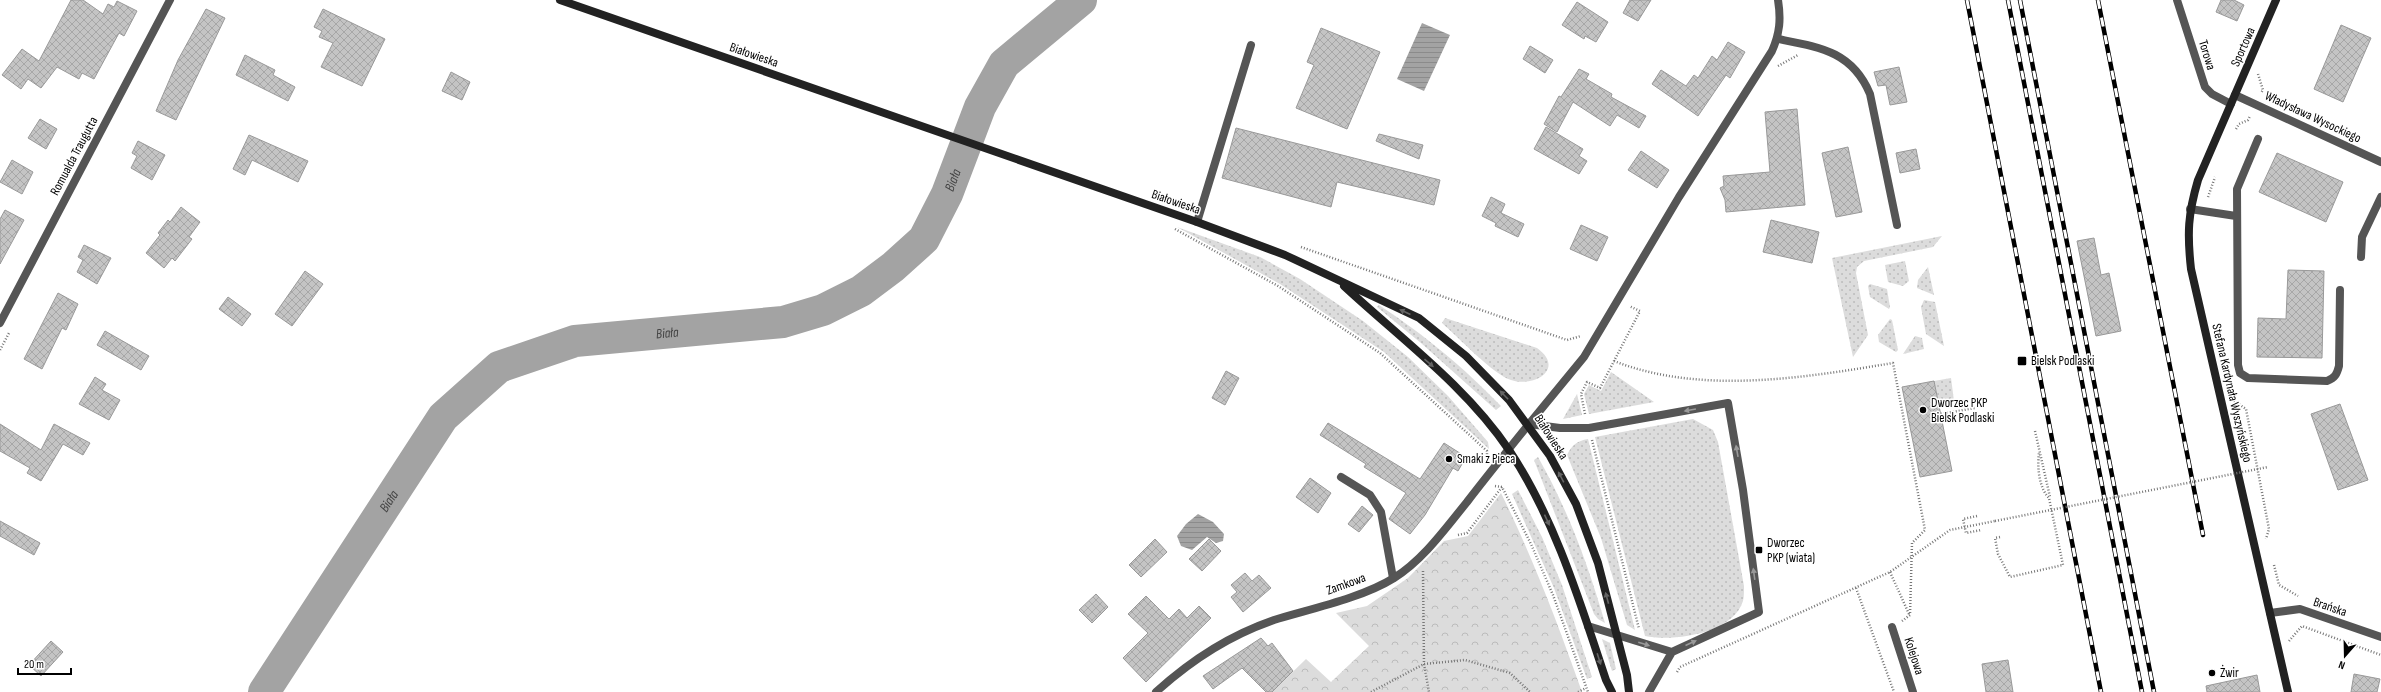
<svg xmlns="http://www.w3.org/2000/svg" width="2381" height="692" viewBox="0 0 2381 692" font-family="'Sofia Sans Condensed',sans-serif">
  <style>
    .grass { fill: url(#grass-dots) }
    .park { fill: url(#park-crowns) }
    .water { fill: url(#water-rules) }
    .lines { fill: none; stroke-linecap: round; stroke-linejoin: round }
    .river { stroke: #a3a3a3; stroke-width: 32 }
    .building { fill: url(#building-cross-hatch); stroke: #999 }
    .path { stroke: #777; stroke-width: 2.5; stroke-dasharray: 1 2; stroke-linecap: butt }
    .lane { stroke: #555; stroke-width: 8 }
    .street { stroke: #555; stroke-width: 8 }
    .secondary { stroke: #222; stroke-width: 8 }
    .rail-casing { stroke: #000; stroke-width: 4.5 }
    .rail { stroke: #fff; stroke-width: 3; stroke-dasharray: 9; stroke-linecap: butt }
    .path-bridge { stroke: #777; stroke-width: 2.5; stroke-dasharray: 1 2; stroke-linecap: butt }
    .oneway { fill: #646464 }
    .oneway2 { fill: #999 }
    .poi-dot { fill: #000; stroke: #fff; stroke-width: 1.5 }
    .labels { text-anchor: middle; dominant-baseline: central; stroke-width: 3; stroke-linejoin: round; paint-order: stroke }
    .street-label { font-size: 13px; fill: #000; stroke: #fff }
    .poi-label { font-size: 13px; fill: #000; stroke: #fff; text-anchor: start }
    .water-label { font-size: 14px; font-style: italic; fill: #444; stroke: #fff }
  </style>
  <defs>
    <pattern id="grass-dots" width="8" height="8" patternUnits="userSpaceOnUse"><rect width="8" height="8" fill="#dcdcdc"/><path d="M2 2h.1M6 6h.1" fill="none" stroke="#bbb" stroke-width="1.8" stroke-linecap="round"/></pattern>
    <pattern id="park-crowns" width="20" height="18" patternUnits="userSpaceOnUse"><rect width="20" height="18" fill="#dcdcdc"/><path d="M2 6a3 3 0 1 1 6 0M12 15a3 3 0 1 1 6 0" fill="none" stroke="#bbb"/></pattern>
    <pattern id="water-rules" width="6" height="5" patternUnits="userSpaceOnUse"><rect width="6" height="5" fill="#a3a3a3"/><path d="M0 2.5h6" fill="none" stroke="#8b8b8b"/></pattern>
    <pattern id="building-cross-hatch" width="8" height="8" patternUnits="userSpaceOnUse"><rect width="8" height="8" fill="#c4c4c4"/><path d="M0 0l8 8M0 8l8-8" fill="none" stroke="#a7a7a7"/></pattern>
  </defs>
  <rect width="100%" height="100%" fill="#fff"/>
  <path class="grass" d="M1177,227L1260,257L1300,279L1363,321L1408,357L1448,396L1488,442L1489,449L1384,352L1280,284Z
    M1942,236L1933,247L1864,261L1857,267L1856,273L1868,335L1853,357L1832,258Z
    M1905,261L1909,281L1903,286L1888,282L1885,265Z
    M1928,267L1934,295L1917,288L1918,280Z
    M1870,284L1887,289L1890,307L1889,309L1870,297L1868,286Z
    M1924,300L1935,302L1944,346L1926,334L1921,307Z
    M1379,305C1427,337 1461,365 1501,406L1496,410L1421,343L1377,307Z
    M1445,318L1537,348C1566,369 1534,388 1511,380C1494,375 1458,337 1442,323Z
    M1890,319L1892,320L1898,350L1896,352L1879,342L1878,335Z
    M1915,336L1922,338L1924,349L1903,354Z
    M1611,372L1654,402L1589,414L1584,394L1589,385L1601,391Z
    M1951,378L1954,401L1939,405L1934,381Z
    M1577,394L1582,415L1563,419Z
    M1693,419L1713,430L1718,442L1744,586C1744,591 1744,597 1743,601C1733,634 1672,642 1645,636L1595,437Z
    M1588,439L1635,630L1627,625L1601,538L1567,455C1572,445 1577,441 1588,439Z
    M1538,457C1568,510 1588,564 1605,623L1598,619L1594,614L1534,460Z
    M1518,490L1542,537L1562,585L1592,677L1587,679L1554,588L1512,494Z
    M1602,639L1610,643L1616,669L1612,671Z"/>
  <path class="park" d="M1501,493C1533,558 1558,624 1582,692H1272L1306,659L1331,682L1369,646L1336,613L1367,606L1408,578L1444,541L1468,536Z"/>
  <path class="water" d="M1422,23L1450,35L1424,91L1397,79Z
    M1198,514L1213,522L1224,534L1223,541L1216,543L1207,537L1192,550L1181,546L1177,536L1186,524Z"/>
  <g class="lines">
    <path class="river" id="s1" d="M264,692L443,417L499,367L575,341L783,322L823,310L861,291L893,267L924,239L947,194L980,107L1004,64L1081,0"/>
  </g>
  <path class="building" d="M71,0H83L103,14L108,4L114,7L117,1L137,11L124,36L119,33L94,79L82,73L79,79L57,67L41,88L28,79L21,89L2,75L22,49L39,61Z
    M1630,0H1651L1638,21L1623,13Z
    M2221,0H2234L2244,5L2237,21L2216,12Z
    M1577,2L1608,22L1596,42L1585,36L1584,39L1562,25Z
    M206,9L225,18L176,120L156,111L178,60Z
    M323,9L385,39L362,86L321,67L333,43L319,37L322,31L314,27Z
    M2341,25L2371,38L2343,102L2314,89Z
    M1321,28L1380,52L1347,129L1296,108L1314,65L1307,62Z
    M1728,42L1745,52L1730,78L1726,75L1698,116L1652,84L1661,70L1686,86L1694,75L1698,78L1712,56L1717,60Z
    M1530,46L1553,60L1545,73L1523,59Z
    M245,55L275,70L273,75L295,87L288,101L236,75Z
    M1899,67L1907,102L1890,105L1886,85L1878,86L1874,72Z
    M1579,69L1589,74L1586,79L1612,94L1611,97L1646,116L1639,128L1617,115L1610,126L1573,102L1557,132L1544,124L1559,96L1561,97Z
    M451,72L470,82L462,100L442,91Z
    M1797,109L1805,205L1726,212L1725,200L1720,188L1724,186L1723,176L1770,172L1765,112Z
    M40,119L57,129L46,149L28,138Z
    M1546,127L1583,149L1579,156L1587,161L1579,174L1534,149Z
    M1236,128L1440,180L1434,205L1337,182L1331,207L1222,178Z
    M1379,134L1423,145L1419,159L1376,141Z
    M249,135L308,161L298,182L252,160L245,175L233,169Z
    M138,141L165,155L152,180L131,168L137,156L132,153Z
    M1848,147L1862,212L1836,217L1822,153Z
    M1916,149L1920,169L1900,173L1896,153Z
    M1641,151L1669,170L1657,188L1628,170Z
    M2277,153L2343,182L2326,222L2259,192Z
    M12,160L33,172L22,194L0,182Z
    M1491,197L1505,204L1501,213L1524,224L1518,237L1495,226L1496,223L1482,216Z
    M181,207L200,222L189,237L192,239L175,261L172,258L164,268L146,253L160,235L158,233L168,220L170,222Z
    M5,210L24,220L0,264V219Z
    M1771,220L1819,232L1812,263L1763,252Z
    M1581,225L1608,237L1597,261L1570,249Z
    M2094,238L2101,275L2109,273L2121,331L2096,336L2077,241Z
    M84,245L111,258L97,284L77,272L83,260L78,257Z
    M2288,270L2324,271L2322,358L2257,357L2258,318L2286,319Z
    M305,271L323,284L292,326L275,314Z
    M58,293L78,304L66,330L62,328L42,369L24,359Z
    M228,297L251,314L242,326L219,309Z
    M105,331L149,356L141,370L97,345Z
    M1226,371L1239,378L1225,405L1212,398Z
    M95,377L106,384L102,390L120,400L109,420L79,404Z
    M1934,381L1952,471L1920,477L1902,387Z
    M2340,404L2368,480L2338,490L2311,414Z
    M1328,423L1420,479L1444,443L1466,457L1458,471L1453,468L1425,515L1410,534L1389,519L1406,493L1364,467L1366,464L1320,435Z
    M0,424L41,450L54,424L90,443L83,455L63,444L41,481L27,473L30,468L0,451Z
    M1310,478L1331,493L1318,513L1296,497Z
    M1362,506L1373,515L1359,532L1348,524Z
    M0,521L40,543L34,555L0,536Z
    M1155,539L1167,552L1141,577L1129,565Z
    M1209,539L1221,551L1202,571L1189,559Z
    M1245,573L1252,581L1259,575L1271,588L1243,612L1231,597L1237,592L1231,585Z
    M1096,594L1108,607L1092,623L1079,610Z
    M1146,596L1169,619L1179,609L1187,618L1199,606L1211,618L1146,682L1123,658L1148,633L1128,614Z
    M1261,638L1268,646L1272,643L1293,671L1272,692H1266L1242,668L1213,689L1203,676Z
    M51,641L63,652L41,676L29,665Z
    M2008,660L2013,692H1986L1982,664Z
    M2354,674L2380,679L2377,692H2351Z
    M2257,675L2260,692H2207L2206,686Z"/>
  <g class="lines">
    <path class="path" d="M1778,66L1798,55
      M2258,74L2263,90L2261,93
      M2236,129L2239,124L2248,120L2250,116
      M2208,197L2215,177
      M1175,229L1278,286L1380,353L1487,451V455
      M1301,247L1567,340L1581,336
      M0,350L9,333
      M1614,361C1700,395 1803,378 1893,363L1925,530L1912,543L1910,615L1902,621
      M2234,401L2246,409L2269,529L2266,539
      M1585,414L1581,394L1587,382L1600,388L1640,311L1629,306
      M1941,414L1975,408
      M2035,431L2050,497
      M1592,440L1639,629
      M1495,486L1502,487L1531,544L1553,595L1588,692
      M1977,516L1963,519L1966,533L1981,530
      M1458,535L1467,533L1502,487
      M2000,537L1995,538L1998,554L2010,577L2063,565L2049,498C2039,488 2037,467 2039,453
      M2274,565L2279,585L2298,596
      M1423,571L1424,664L1429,692
      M1890,572L1909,614
      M1856,588L1894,692
      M2289,641L2302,626L2381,655
      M1677,672L1680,667L1890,572L1950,530L1995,521
      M1371,692L1424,664L1465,660L1510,673L1530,692
      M1578,692L1586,688"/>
    <path class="lane" d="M1778,39C1819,47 1852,51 1870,94L1897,225
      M2258,139L2237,189L2238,365L2240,373L2248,378L2327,381C2335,378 2337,374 2339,366L2340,290
      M2190,209L2236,216
      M1197,222L1251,45
      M2361,257L2362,237L2381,197
      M1529,424L1560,428H1589L1728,403L1743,490L1759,612L1672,652L1649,692
      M1529,424L1584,357L1679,197L1772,51C1780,33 1781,19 1778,0
      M1341,477L1370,495L1381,512L1393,578
      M1588,626L1672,652"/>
    <path class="street" d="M2177,0L2205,87L2212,94L2231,104
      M2235,95L2381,162
      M0,323L170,0
      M2270,613L2300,609L2381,637
      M1892,627L1913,692
      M1156,692C1190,661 1230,635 1274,620C1310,609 1362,598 1394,578C1423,560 1445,529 1467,502C1487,476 1508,450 1529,424"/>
    <path class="secondary" d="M560,0L1197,222L1285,255L1419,318L1466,356L1509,400L1550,456L1576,504L1598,563L1627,675L1629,692
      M2276,0L2198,180C2188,214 2187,233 2191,269L2288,692
      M1344,286C1400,338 1466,386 1509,450C1555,519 1580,602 1606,680L1612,692"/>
    <g class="rail-casing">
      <path id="rail" d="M1967,0L2101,692
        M2008,0L2142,692
        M2020,0L2154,692
        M2098,0L2203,535"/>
    </g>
    <use href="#rail" class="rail"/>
    <path class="path-bridge" d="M1995,521L2268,467"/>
  </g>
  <defs><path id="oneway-solid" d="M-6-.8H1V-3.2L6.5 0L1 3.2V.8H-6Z"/></defs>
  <g class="oneway">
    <use href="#oneway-solid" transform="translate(1405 312) rotate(-155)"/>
    <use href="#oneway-solid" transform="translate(1429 363) rotate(41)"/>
    <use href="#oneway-solid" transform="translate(1504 395) rotate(-134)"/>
    <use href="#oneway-solid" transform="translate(1561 477) rotate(-118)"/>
    <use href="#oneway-solid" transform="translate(1547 520) rotate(65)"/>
    <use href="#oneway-solid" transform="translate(1607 598) rotate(-105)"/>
    <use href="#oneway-solid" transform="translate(1599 659) rotate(72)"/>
  </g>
  <g class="oneway2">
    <use href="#oneway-solid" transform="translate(1690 410) rotate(170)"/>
    <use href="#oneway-solid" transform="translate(1737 451) rotate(-100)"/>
    <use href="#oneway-solid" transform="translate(1754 574) rotate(-98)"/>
    <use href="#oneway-solid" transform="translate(1691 643) rotate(-24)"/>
    <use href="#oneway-solid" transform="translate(1644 644) rotate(17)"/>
  </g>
  <g class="poi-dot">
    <rect x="2017" y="356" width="10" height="10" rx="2"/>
    <circle cx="1923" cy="410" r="4"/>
    <circle cx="1449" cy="459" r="4"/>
    <rect x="1755" y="546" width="8" height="8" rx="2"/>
    <circle cx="2212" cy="673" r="4"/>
  </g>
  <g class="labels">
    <g class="street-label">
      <text transform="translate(2243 47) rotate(-66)">Sportowa</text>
      <text transform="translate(754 55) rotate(19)">Białowieska</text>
      <text transform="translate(2207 55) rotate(73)">Torowa</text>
      <text transform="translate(2313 117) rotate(25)">Władysława Wysockiego</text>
      <text transform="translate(74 156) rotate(-62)">Romualda Traugutta</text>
      <text transform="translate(1176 202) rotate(19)">Białowieska</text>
      <text transform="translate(2232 393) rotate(77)">Stefana Kardynała Wyszyńskiego</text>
      <text transform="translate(1551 437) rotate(57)">Białowieska</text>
      <text transform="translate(1346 584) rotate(-20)">Zamkowa</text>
      <text transform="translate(2330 607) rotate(19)">Brańska</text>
      <text transform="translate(1914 656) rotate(72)">Kolejowa</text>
    </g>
    <g class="poi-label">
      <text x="2031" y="361">Bielsk Podlaski</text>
      <text x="1931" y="403">Dworzec PKP<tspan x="1931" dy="15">Bielsk Podlaski</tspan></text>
      <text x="1457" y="459">Smaki z Pieca</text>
      <text x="1767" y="543">Dworzec<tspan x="1767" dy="15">PKP (wiata)</tspan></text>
      <text x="2220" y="673">Żwir</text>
    </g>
    <g class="water-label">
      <text stroke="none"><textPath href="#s1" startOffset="924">Biała</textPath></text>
      <text stroke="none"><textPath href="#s1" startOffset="576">Biała</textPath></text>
      <text stroke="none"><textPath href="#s1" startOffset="228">Biała</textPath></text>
    </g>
  </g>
  <g transform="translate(2345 656) rotate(200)" stroke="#ffffff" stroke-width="3" paint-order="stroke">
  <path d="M0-3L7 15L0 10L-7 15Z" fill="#000000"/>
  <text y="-6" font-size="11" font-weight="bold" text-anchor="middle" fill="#000000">N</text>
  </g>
  <path d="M18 668v6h53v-6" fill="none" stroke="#000000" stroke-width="2"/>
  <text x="24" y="668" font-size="12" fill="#000000" stroke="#ffffff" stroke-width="3" paint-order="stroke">20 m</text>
</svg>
